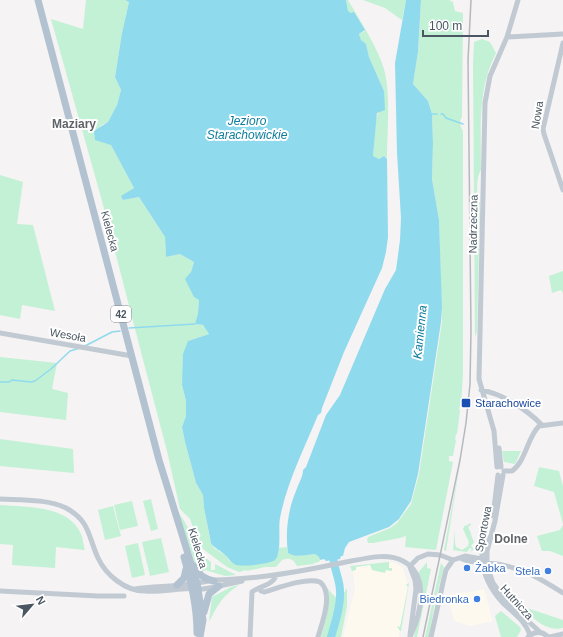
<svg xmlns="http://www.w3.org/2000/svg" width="563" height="637" viewBox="0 0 563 637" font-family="Arial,sans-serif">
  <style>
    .commercial { fill: #fdf9ef }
    .green { fill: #c3f1d5 }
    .water { fill: #90daee }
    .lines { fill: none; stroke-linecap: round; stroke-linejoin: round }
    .stream { stroke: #90daee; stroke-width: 1.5 }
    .river { stroke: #90daee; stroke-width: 8 }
    .minor { stroke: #c1cad2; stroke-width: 5 }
    .major { stroke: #b3c2d1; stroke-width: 7 }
    .rail { stroke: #b5b8bd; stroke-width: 1.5 }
    .transit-dot { fill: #1a4fb4; stroke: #fff; stroke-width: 1.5 }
    .shop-dot { fill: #3f7fe0; stroke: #fff; stroke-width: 1.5 }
    .labels { text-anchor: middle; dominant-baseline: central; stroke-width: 4; stroke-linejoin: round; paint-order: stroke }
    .shield { fill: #fff; stroke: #808990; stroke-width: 1 }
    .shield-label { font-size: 10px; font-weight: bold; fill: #4a5661 }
    .street-label { font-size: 11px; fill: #4a5661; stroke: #fff }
    .transit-label { font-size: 11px; fill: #164399; stroke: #fff; text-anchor: start }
    .shop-label { font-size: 11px; fill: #366cbe; stroke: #fff; text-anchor: end }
    .water-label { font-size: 12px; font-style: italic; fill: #0c7c9b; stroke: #fff }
    .neighbourhood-label { font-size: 12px; font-weight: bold; fill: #5f6368; stroke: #fff }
  </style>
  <rect width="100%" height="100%" fill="#f5f3f3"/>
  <path class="commercial" d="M389,562L395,563L403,568L408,586L399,637H343L355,588L353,570H356V567L370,565L391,571L389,568Z
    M484,589L493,621L470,626L454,621L448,595L465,592L466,593Z"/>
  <path class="green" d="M86,0H125L129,2L122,33L115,77L121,90L117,105L108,122L100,126L111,145L134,188L122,196L123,200L139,197L165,237L166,257L180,254L194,262L191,272L199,300L198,313L195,324L203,325L209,334L188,341L182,385L186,401V416L182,427L185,442L196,483L203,495L204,508L210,539L214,548L225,555L230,561L278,555L279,548L287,547L288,553L298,556L315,554L319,557L320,560L319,562L314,563V564L297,566C294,559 289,557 282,560L276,567H265L247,571L246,570L239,572L227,567L203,549L198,541L190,519L180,509L167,451L141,352L102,201L51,19L83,29Z
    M346,0H348C360,21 377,46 384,69C391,95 387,132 387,159L384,156L379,159L373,156L376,121L384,91L369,57L366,44L361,41L359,34L365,31L351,13L348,11Z
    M363,0H406L402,20L385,8Z
    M421,0H449L453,2L455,11L463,13L462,117C459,122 460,126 463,131V374L461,405L460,406L459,410L460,411L457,434H456L455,439L456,440L453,456H449V461L453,462L436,550L405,547L406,536L400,538L373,543H368L367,540L368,537L390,528L397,523L411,504L419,474L442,322L439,220L432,179L433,143L432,114L428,101L413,84L418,52Z
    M482,39L490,42L496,53C477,89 481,131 481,170C476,177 476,196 480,203L477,332L475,337L473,64L474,42Z
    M0,175L23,182L17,224L33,225L55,311L22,305L20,319L0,315Z
    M563,271V293L561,290L552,293L549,276Z
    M0,357L57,363L52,389L68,393L66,420L0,412Z
    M0,439L73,449L74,473L0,466Z
    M502,451H521L515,464L504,462Z
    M460,463L446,551L444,550Z
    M539,467L559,471L563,486V524L554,492L534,486Z
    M151,499L158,529L151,531L143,501Z
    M132,501L138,526L120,530L114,505Z
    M0,505C25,507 67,505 80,532C83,537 83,544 85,550L56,547L55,568L12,565L13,545L0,544Z
    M113,506L121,536L105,540L98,510Z
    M176,509C180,515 185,521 188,528C195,544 197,551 211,562V570H215V564L236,575L225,576L205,570L201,573L196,566Z
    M470,523L471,525L468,527C471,532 471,536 474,542L471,546L474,549L470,552L472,549L470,548L467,552L453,550L455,530V543L456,547L462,550L468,546L469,542L463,529L465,525L466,526Z
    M563,525V556L550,551H542L537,536L560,530Z
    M161,538L169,572L150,576L142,542Z
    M138,543L145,575L132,578L125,546Z
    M389,562V568H392V571L386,570L385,573L372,570L370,565L356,567V570L352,571L350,566Z
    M427,562V568L431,569L417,637H414C418,617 428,592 418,573Z
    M441,563L444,567L435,602L429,637H425Z
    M409,583L401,631H400L397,626L400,627L408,587L406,585Z
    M239,585C221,597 218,605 209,622L212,597L231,587Z
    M347,588V606L341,637H321C325,622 330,606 328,589L339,601Z
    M523,608L530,609L563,620V628C546,632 534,619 523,608Z
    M501,611L520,627L521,630L517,637H501L495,616Z"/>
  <path class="water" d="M125,0H346L348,11L351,13L354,12L365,30L359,34L361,40L366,44L369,57L384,91L385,110L377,113L373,156L379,159L384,156L387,159L388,237L386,252L382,268L344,352L322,408L321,413L318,415C304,449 287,482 280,518C278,528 282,553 275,560C270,564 242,567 236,565C230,562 229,558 225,555C220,550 215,549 211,543L204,508L203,495L196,483L185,442L182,427L186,416V401L182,385L183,354L188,341L209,334L203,325L195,324L198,313L199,300L194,297L185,279L191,272L194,262L180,254L166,257L165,237L139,197L123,200L121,196L134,188L111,145L95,140L94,131L108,122L117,105L121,90L115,77L122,33L129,2Z
    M406,0H421L418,52L413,84L428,101L432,114L433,143L432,179L439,220L442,307L441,322L418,474L411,501L399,519L389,527L349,542L345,548L343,556H341L340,559L334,560L333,558L332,560L326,561L324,559L320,560L319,557L315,554C306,555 296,558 288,553C285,532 288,510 296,491C298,484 303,477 303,470L306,467L326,415L340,395L385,289L396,270L400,240L401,218L397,153L395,63Z"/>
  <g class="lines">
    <path class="stream" d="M432,114H437
      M441,114H443L446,118L463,124
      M129,328L195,324
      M85,346L112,332L120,331
      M0,382H9L12,380L31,382L35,381L51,369L70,351L80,348"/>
    <path class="river" d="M331,637C335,623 341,606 340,591C340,578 332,566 333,552L336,549"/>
    <path class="minor" d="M507,37L563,34
      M563,43L543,129L544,134L563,190
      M0,333L132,356
      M481,390C503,394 526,409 542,425
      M499,448L501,467
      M497,467L494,431L479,379L485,103L490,76L507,37L518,0
      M504,471H512C526,461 527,438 539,426L563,423
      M503,475L495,521L487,551V563L488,569L493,583L506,601L540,632
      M0,499C20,500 48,499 66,508C90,521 88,536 98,558C106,575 125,591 145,591C157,592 169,590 182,589C189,588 196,589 203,589C216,587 229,584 242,581
      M493,516L498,475
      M488,538C485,544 481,551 482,558C483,575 492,591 503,603C513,613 525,620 530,635
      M460,558C472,564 485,562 497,564C523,568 541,579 563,593
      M410,566L418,558L428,554L440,555L453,560L465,556L482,559L485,561
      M259,588L261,591L264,592C278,588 306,577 320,582C334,593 322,623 318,637
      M135,589C153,586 171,587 189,584C198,583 207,581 217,580C236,579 255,578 274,575C298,572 322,567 346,562C364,559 386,552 403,561C430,575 421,614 410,637
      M0,591L98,596H124
      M410,635L416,589L415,580L410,567
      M547,636L550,637L563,634
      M250,637L252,592C259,586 274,585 276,575
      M431,637L444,578L446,570L453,560
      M528,637C535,631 542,631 548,637"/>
    <path class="major" d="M38,0L159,460L197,583L203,620L200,637
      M184,557C191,582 197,606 197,633
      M194,566C199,575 204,579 214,581
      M177,585L184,578L186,569
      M204,612L209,594L219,586"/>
    <path class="rail" d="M423,637L460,460L466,423L470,384L471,330L468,60L471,0"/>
  </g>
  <rect class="transit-dot" x="461" y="398" width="10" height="10" rx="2"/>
  <g class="shop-dot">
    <circle cx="467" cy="568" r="4"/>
    <circle cx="548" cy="571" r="4"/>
    <circle cx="477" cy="599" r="4"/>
  </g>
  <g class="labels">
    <rect class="shield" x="111" y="306" width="20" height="16" rx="3"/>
    <g class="shield-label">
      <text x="121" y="314">42</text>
    </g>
    <g class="street-label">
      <text transform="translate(537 115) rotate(-81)">Nowa</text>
      <text transform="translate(473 224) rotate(-89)">Nadrzeczna</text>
      <text transform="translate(110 231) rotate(75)">Kielecka</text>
      <text transform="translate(68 335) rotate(10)">Wesoła</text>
      <text transform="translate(483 529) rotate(-79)">Sportowa</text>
      <text transform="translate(198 548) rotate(73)">Kielecka</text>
      <text transform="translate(517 602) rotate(48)">Hutnicza</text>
    </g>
    <g class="transit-label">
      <text x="475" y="403">Starachowice</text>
    </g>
    <g class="shop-label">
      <text x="475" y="568" text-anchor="start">Żabka</text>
      <text x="540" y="571">Stela</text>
      <text x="469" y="599">Biedronka</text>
    </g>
    <g class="water-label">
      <text x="247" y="121">Jezioro<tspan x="247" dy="14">Starachowickie</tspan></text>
      <text transform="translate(420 332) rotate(-84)">Kamienna</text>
    </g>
    <g class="neighbourhood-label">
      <text x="74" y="124">Maziary</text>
      <text x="511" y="539">Dolne</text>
    </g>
  </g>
  <g transform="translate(32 605) rotate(62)" stroke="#ffffff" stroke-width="3" paint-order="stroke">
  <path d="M0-3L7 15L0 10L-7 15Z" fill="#4a5661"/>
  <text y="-6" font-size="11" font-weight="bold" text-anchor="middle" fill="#4a5661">N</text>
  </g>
  <path d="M423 30v6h65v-6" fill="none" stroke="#4a5661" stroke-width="2"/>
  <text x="429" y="30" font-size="12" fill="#4a5661" stroke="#ffffff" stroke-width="3" paint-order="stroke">100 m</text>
</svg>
